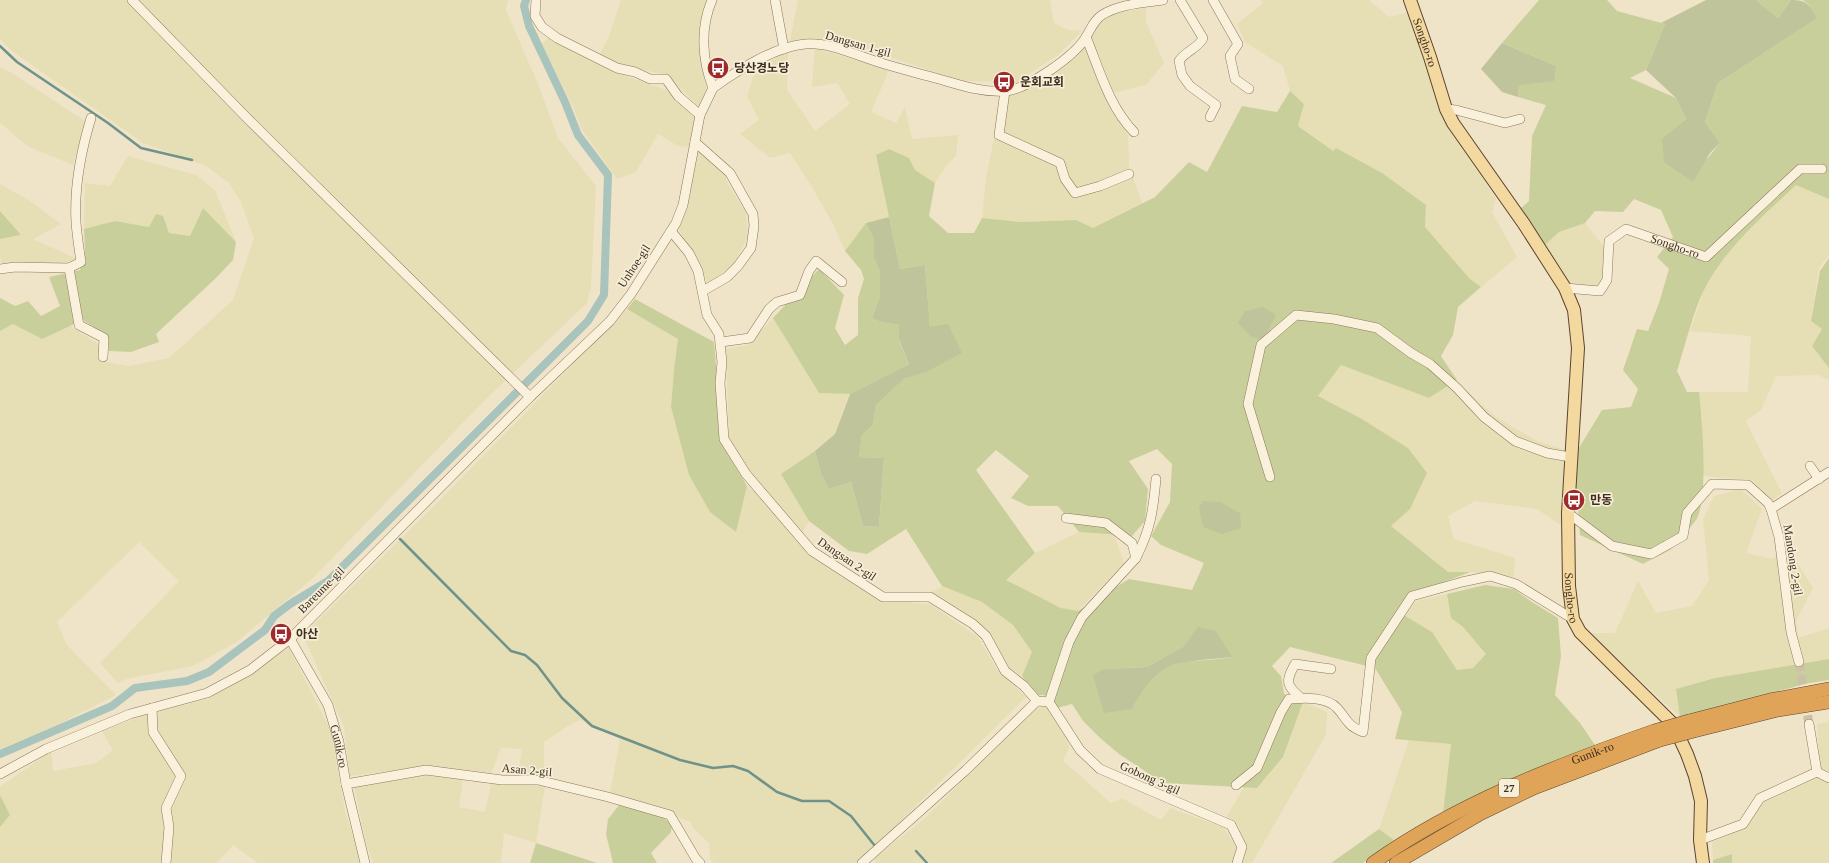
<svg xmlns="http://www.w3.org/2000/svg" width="1829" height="863" viewBox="0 0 1829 863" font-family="'Times New Roman','Noto Sans KR',serif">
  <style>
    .farmland { fill: #e6deb5 }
    .green { fill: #c9cf9b; fill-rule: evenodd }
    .cemetery { fill: #bfc49a }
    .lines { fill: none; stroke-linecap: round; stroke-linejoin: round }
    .stream { stroke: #6f938a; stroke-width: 2.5 }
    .canal { stroke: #a9c4bc; stroke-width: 8 }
    .minor-tunnel { stroke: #ccc0a6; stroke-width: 9; stroke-dasharray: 9 4.5; stroke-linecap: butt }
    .minor-casing { stroke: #8d765c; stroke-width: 10 }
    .major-casing { stroke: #5b4430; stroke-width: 14 }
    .highway-casing { stroke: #5b4430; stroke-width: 14 }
    .minor { stroke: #faf1dc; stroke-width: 9 }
    .major { stroke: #f3d9a0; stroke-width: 12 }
    .highway { stroke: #e0a458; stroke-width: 13 }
    .highway-bridge-casing { stroke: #5b4430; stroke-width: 14; stroke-linecap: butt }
    .highway-bridge { stroke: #e0a458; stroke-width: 13 }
    .labels { text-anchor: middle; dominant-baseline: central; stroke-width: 3.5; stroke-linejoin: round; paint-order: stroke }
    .shield { fill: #f7eed8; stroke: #756857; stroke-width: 1 }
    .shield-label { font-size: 11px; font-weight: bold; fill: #3d2e20 }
    .street-label { font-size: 12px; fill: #3d2e20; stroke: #f7eed8 }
    .poi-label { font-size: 12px; font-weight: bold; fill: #3d2e20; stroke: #f7eed8; text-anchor: start }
  </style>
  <rect width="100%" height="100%" fill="#f0e4c8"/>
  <path class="farmland" d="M0,0H508L506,10L538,84L558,138L596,186L591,287L587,303L483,402L314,577L238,641L193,666L126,679L118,683L100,663L179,581L139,542L57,622L67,645L116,695L57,725L0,749V331L13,324L42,339L70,326L97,343L106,362L129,366L169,358L233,300L254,238L241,202L229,183L206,166L143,143L12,51L0,39Z
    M621,0H711L700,53L707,86L700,108L667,75L624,66L599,55L608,39Z
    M798,0H1050L1054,23L1068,30L1082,31L1058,55L1017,82L962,81L834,39L790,41Z
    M1261,0H1369L1389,17L1409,12L1439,108L1496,199L1492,212L1517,257L1481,287L1470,279L1425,227L1333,152L1298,126L1304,104L1290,91L1283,66L1245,42L1237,24L1263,3Z
    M1146,8V22L1164,63L1146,85L1113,93L1089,39L1093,30L1112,14Z
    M550,36L626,76L666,90L695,118L689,147L678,146L658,134L636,172L617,179L582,130L573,107L542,44Z
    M1086,47L1108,99L1128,134L1129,167L1142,203L1093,228L1076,220L1021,222L982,218L986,178L1003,93L1034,85Z
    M815,48L889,70L871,112L896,123L905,107L912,139L958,135L956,156L947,165L935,183L915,170L909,158L889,149L876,155L889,217L866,223L845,251L834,226L812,187L790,153L770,158L740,134L759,120L747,96L757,65L788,52L787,90L815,131L850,104L837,83L812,87Z
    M0,67L15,75L85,121L73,165L29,147L0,123Z
    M699,149L726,176L728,184L746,213L748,237L733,265L708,284L698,261L677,227L684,210Z
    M128,156L196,175L215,190L236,242L203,208L190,236L168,233L163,216L150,227L115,221L84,229L85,183L110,186Z
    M0,184L30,201L61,224L33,239L75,258L67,263L2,264L0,256V239L21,235L0,211Z
    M1797,184L1829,199V255L1819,268L1811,320L1822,328L1812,346L1829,368V380L1818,375L1776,376L1761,410L1746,421L1782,493L1772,501L1752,480L1702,476V419L1699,392H1748L1751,336L1690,331L1704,290L1715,271L1739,238Z
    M1585,223L1605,248L1606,278L1600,287L1567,283L1545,245L1559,232Z
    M627,309L679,339L674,370L671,407L689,475L710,512L736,531L747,486L757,494L813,558L855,585L914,603L930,604L978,637L997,669L1026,697L858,863H714L710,859L709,843L692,827L691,822L610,794L620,739L580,720L566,727L544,742V779L518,776L522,749L501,748L491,773L427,766L350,776L344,727L303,635L431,509Z
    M773,318L819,393L849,394L835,434L815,451L781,474L809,521L802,533L758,482L729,439L726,349L748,345Z
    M1341,365L1429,398L1455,381L1496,417L1537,441L1568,451L1564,463L1562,526L1537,509L1475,501L1448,516L1454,539L1515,558L1514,577L1470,572L1448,573L1391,526L1410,509L1408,448L1362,419L1318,396Z
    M1741,489L1762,509L1746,553L1772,559L1790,551L1813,588L1796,621L1798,638L1829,628V659L1715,678L1676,689L1680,717L1589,633H1615L1638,581L1656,613L1692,606L1709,580L1703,520L1714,496Z
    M1079,532L1114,535L1124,563L1078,611L1061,608L1006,580L1035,553Z
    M943,586L982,602L1013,625L1032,652L1022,676L1011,671L988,631L931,593Z
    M1447,594L1451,618L1463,627L1486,654L1473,668L1457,670L1432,632L1405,616L1416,601Z
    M289,648L331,731L345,811L362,863H258L233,845L217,863H169L172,807L185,775L158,730L157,712L208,699Z
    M1303,702L1327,712L1326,735L1252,863H1242L1247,847L1238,825L1226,818L1244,787L1257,788L1283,757Z
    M1048,706L1066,732L1069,748L1063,761L1111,803L1122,798L1161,820L1170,808L1225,828L1236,847L1233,863H876L874,859L924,819L1035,709Z
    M148,714L179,777L165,819L164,863H0V827L10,815L0,795V787L51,751L53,771L96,763L113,750L102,731Z
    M1829,722V772L1820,767L1817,724Z
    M1409,740L1451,744L1443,813L1394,840L1379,829Z
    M424,773L463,779L459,807L485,812L492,781L545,786L536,843L504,833L501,863H373L366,843L354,786Z
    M1817,778L1829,784V863H1732V854L1713,860L1712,842L1744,829L1763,803Z"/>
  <path class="green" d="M1539,0H1607L1617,11L1665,24L1646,70L1630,78L1676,98L1686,119L1662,138L1707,159L1720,143L1705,122L1718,83L1816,18L1809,5L1803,0H1829V199L1796,185C1762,217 1726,247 1704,290C1693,312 1685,346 1677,371L1687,392H1699C1702,416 1709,500 1696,520C1691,527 1677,544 1670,550C1662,555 1651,559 1643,564L1580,535L1575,471L1579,448L1602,410L1631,407L1638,389L1623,370L1637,329L1648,331L1659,303L1669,269L1657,257L1673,237L1661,210L1634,199L1623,212L1595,211L1585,223L1559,232L1545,245L1521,208L1529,201L1532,136L1546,105L1518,97L1519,85L1556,66L1502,43Z
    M1756,0H1791L1778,18Z
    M1290,91L1304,104L1298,126L1333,151L1336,148L1382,173L1426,205L1425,227L1470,279L1481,287L1458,307L1453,335L1441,356L1457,380L1429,398L1341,365L1318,396L1362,419L1408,448L1427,473L1410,509L1391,526L1448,572H1470L1407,596L1397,611L1432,632L1457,670L1473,668L1486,654L1463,627L1451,618L1447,594L1485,585L1514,589L1532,602L1558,618L1561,656L1555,695L1580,723L1597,748L1443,813L1451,744L1395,739L1402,712L1375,668L1290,647L1272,666L1281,676L1284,694L1303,702L1283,757L1257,788L1163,783L1119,754L1099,737L1083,721L1072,704L1057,708L1044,695H1037L1022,676L1032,652L1013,625L982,602L942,586L906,529L867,554L849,551L809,521L781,474L815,451L821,474L829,489L851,482L863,526L879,527L884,458L859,457L862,435L873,425L876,405L904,379L924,373L930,327L925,265L900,269L876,155L889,149L909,158L915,170L935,183L929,216L948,233H974L982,218L1021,222L1076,220L1093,228L1155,197L1189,162L1207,172L1242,106L1277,112ZM1157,449L1172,464L1170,502L1151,536L1161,545L1204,563L1192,590L1129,579L1078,611L1061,608L1006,580L1035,553L976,470L996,450L1029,476L1011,498L1028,506H1058L1079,532L1132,536L1145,521L1148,489L1129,461ZM1184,646L1232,657C1214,661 1194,659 1176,664C1155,670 1142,692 1132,709L1104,669L1147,667Z
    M203,208L236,242L233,260L216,278L156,334L159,342L131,352L109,351V337L83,320L42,339L13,324L0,331V298L15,306L28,301L41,316L60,306L49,277L80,270L85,251L84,229L115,221L149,227L156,214L163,216L169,233L190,236Z
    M0,211L21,235L0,239Z
    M866,223L874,240V258L880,272V296L872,318L880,322L899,325V341L909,364L850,394L819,393L773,318L819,269L844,295L835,328L845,345L858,335V298L864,279L861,270L845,251Z
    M1829,258V368L1812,346L1822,329L1811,321L1820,271Z
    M635,299L714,342L723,446L747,486L736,532L710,512L689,475L671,407L674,370L678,339L627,309Z
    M1829,659V680L1809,683L1680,717L1676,689L1715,678Z
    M0,795L10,815L0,827Z
    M620,804L659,814L672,825L671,832L651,853L657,863H613L606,834L608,819Z
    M1379,829L1394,840L1363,863H1331Z
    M536,843L597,863H530Z
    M1732,854V863H1713V860Z"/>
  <path class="cemetery" d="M1706,0H1756L1778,18L1791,0C1808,0 1809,5 1817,18L1718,83L1705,122L1720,143L1710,153L1693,182L1664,162L1662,138L1686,119L1676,98L1646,70L1665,24L1661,23Z
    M1502,43L1556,66L1554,81L1519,85L1518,97L1502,92L1481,69Z
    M889,217L900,269L925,265L930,327L948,324L962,353L924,373L904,379L876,405L873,425L862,435L859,457L884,458L879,527L863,526L851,482L829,489L821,474L815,451L835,434L850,394L909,364L899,340V325L880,322L872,318L880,296V272L874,258V240L866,223Z
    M1263,307L1276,315L1263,340L1251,337L1238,323L1245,311Z
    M1203,501L1220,502L1240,513L1241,528L1222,534L1203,527L1199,508Z
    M1198,627L1216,631L1232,657C1214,659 1194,660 1176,664C1155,670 1142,692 1132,709L1104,713L1093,675L1104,669L1147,667L1184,646Z"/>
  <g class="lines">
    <path class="stream" d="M0,46L17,62L108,123L141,148L192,160
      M400,539L511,651L525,655L537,665L562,698L592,726L680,760L713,768L733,766L748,771L777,792L802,801H829L851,816L875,846L877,845
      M916,851L927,863"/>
    <path class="canal" d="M0,754L112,706L135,688L187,681L209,672L265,630L274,616L290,604L328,581L588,321L604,295L608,175L578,135L565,102L529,26L524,6L526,0"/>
    <path class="minor-tunnel" d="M1799,662L1809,724"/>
    <g class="minor-casing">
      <g id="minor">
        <path d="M132,0L247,118L530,397"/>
        <path d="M536,0L535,16L542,27L557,38L617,68L635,72L650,79H666L678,96L700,115"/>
        <path d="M775,0L784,49"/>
        <path d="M1180,0L1203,38C1199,48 1185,51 1179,61L1182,75L1190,86L1216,105L1210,117"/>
        <path d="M1213,0L1238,44L1230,56L1235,79L1249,89"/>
        <path d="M1086,37C1100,71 1109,106 1134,132"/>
        <path d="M713,88C738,70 773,47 805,44C829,42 853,54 875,61C896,68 918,73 939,79C960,85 983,93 1005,91C1026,90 1075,56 1086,37C1091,29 1093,21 1102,15C1120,4 1143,3 1163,0"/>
        <path d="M1005,91L999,135L1060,163L1065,179L1075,193L1100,186L1129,174"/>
        <path d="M1446,109L1456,110L1505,123L1520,119"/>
        <path d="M695,142L730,173L753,214L754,226L751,248L738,266L727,277L703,291"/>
        <path d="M671,231L689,253L698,271L707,315L719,334L722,362L720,383L724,439L746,474L812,551L883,597H930L973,624L986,636L1005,671L1024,686L1037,701L1049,702"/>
        <path d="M69,268L79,325L104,338L103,357"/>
        <path d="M0,269L15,267L69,268L81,262C79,249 77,236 76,222C74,187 81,151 91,118"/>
        <path id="s1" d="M1565,288L1600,291L1607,280L1609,241L1626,229L1706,257L1800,169H1822"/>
        <path d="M721,342L750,338L769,309L777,302L800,295L809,271L816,261L842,282"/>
        <path d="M1810,466L1819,479"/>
        <path d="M1270,477L1248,404L1261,345L1296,315L1334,319L1377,328L1411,353L1430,364L1457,388L1484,417L1515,441L1547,453L1570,457"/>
        <path d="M1771,509L1829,472"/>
        <path d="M1568,513L1612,546L1651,554L1683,536L1687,513L1712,484L1748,485L1768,503L1771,509L1779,537L1791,632L1799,662"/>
        <path d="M1136,558C1151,528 1153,511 1156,479"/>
        <path id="s2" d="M290,639L328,705L339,742L346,784L365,863"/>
        <path d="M1301,698C1286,685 1285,682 1295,664L1331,669"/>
        <path d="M1049,702L1080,750L1100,769L1231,825L1242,847L1237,863"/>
        <path d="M1049,702L1069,642L1082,617L1136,558L1132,543L1106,523L1066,518"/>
        <path d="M152,708L153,732L181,776L166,808L169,827L166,863"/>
        <path d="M1817,772L1829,778"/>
        <path d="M0,774L46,749L130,714L207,693L250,670L290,639L530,397L610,321L631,294L676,223L683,205L700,115L713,88C702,60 700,28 712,0"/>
        <path d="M346,784L426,770L502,780H538L608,797L670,815L696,859L700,863"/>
        <path d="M1236,785L1257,768L1281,712L1289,699C1303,698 1326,696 1337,708C1349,721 1345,724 1363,732L1371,658L1412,596L1462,582L1490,576L1516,584L1573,619"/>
        <path d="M1700,840L1743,824L1760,798L1817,772L1809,724"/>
        <path d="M862,863L966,770L1037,701"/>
      </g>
    </g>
    <g class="major-casing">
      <g id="major">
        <path id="s3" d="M1410,0L1430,57L1446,109L1453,123L1524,224L1565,288L1574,310L1578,348L1568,513L1569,586L1573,619L1580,632L1673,724L1687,754L1695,776L1701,801L1700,840L1703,863"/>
      </g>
    </g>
    <g class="highway-casing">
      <g id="highway">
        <path d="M1689,721L1770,700L1829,689"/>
        <path d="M1694,731L1778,710L1829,702"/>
        <path id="s4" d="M1373,863C1458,803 1557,765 1654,731"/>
        <path d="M1396,863L1480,814L1534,788L1660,740"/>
      </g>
    </g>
    <use href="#minor" class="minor"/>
    <use href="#major" class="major"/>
    <use href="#highway" class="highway"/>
    <g class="highway-bridge-casing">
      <path id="highway-bridge" d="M1654,731L1689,721
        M1660,740L1694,731"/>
    </g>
    <use href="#highway-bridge" class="highway-bridge"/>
  </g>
  <defs>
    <g id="bus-disc" transform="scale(1.15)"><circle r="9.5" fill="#9e2a2b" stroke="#f7eed8"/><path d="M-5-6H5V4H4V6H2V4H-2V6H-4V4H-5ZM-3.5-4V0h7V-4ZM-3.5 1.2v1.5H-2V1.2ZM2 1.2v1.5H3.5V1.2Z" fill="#fff"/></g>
  </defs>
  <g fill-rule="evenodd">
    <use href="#bus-disc" x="718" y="68"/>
    <use href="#bus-disc" x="1004" y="82"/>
    <use href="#bus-disc" x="1574" y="500"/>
    <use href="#bus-disc" x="281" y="634"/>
  </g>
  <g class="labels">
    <rect class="shield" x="1499" y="779" width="20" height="18" rx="3"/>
    <g class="shield-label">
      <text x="1509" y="788">27</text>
    </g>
    <g class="street-label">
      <text stroke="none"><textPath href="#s3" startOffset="45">Songho-ro</textPath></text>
      <text transform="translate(858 44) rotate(16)">Dangsan 1-gil</text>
      <text stroke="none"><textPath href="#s1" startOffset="160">Songho-ro</textPath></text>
      <text transform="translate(634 266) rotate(-57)">Unhoe-gil</text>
      <text transform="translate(847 559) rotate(34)">Dangsan 2-gil</text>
      <text transform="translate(1793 560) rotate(81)">Mandong 2-gil</text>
      <text transform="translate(321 590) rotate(-45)">Bareume-gil</text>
      <text stroke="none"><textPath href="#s3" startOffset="642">Songho-ro</textPath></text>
      <text stroke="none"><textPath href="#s2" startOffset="119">Gunik-ro</textPath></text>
      <text stroke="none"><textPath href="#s4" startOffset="246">Gunik-ro</textPath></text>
      <text transform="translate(527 770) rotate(5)">Asan 2-gil</text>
      <text transform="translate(1150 778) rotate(24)">Gobong 3-gil</text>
    </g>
    <g class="poi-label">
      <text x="734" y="68">당산경노당</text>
      <text x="1020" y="82">운회교회</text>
      <text x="1590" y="500">만동</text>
      <text x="296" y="634">아산</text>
    </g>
  </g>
</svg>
